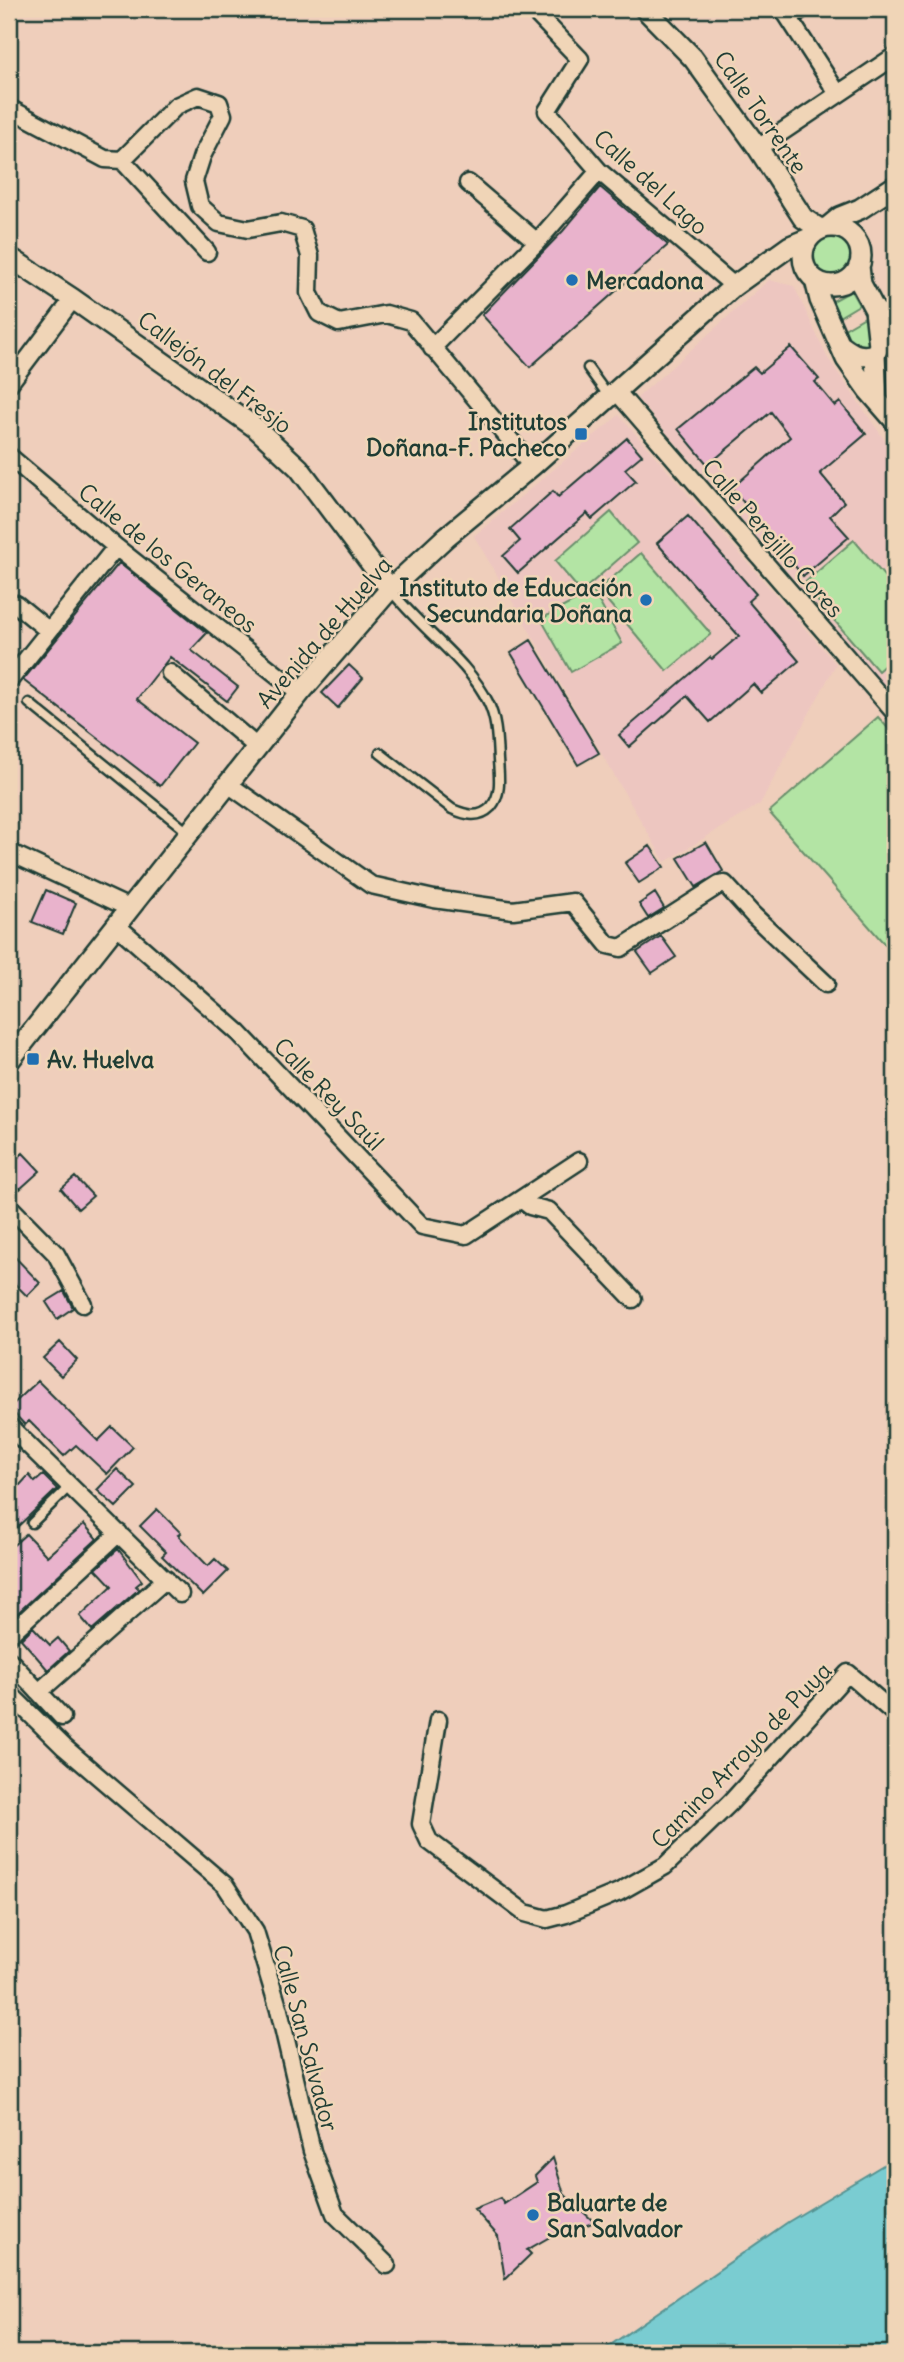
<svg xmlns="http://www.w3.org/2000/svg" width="904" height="2362" viewBox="0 0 904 2362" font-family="Delius,sans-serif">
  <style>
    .built { fill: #edc6c0 }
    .green { fill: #b3e4a4; stroke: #69906c; stroke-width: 2 }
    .water { fill: #7accd1; stroke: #569392; stroke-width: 2 }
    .building { fill: #e9b3cc; stroke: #1f3d34; stroke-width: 2 }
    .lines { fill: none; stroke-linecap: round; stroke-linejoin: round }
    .service-casing { stroke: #1f3d34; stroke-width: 13 }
    .pedestrian-casing { stroke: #1f3d34; stroke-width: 18 }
    .minor-casing { stroke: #1f3d34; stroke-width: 21 }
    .tertiary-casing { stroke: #1f3d34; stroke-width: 24 }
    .service { stroke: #f0d5b7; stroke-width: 8 }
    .pedestrian { stroke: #f0d5b7; stroke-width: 12 }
    .minor { stroke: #f0d5b7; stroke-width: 16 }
    .tertiary { stroke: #f0d5b7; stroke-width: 19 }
    .poi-dot { fill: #1f6fb2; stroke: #f0d5b7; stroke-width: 2.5 }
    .labels { text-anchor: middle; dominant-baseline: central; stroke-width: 5; stroke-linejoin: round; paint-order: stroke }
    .street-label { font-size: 23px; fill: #1f3d34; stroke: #f0d5b7 }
    .poi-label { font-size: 23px; font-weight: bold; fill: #1f3d34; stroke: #f0d5b7; text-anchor: start }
  </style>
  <rect width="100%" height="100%" fill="#efcebb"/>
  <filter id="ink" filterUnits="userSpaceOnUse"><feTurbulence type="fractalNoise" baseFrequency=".0143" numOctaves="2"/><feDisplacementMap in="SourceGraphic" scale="14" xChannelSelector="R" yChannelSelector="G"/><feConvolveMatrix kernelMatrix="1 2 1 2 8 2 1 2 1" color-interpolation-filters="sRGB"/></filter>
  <g filter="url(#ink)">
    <path class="built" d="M769,280L794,286L827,357L895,455V697L637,398Z
      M619,415L836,664L760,804L665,862L474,536Z"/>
    <path class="green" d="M812 256a20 20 0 1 1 40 0a20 20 0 1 1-40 0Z
      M851,291L859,305L839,317L831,302Z
      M865,317L873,339L870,346L856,350L841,331Z
      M611,512L637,543L581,592L555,561Z
      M854,540L895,589V656L878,671L803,584Z
      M641,553L711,634L667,671L598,590Z
      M593,591L622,643L571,672L541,619Z
      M878,717L895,736V956L769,812Z"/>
    <path class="water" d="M895,2158V2353H599L788,2222Z"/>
    <path class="building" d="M600,187L668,245L530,367L482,315L563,231Z
      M791,347L819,379L815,382L835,406L840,402L866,434L820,473L844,502L830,516L849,537L803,576L732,488L790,437L771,412L708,465L678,429L754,367L760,373Z
      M627,438L642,455L625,469L636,481L592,519L587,513L518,573L503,556L520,541L510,529L553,491L558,497Z
      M688,516L756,594L748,601L799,661L761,693L753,684L710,722L687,696L629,747L619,735L710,657L712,659L739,636L657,543Z
      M119,563L207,633L191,650L238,687L227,701L170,657L162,667L137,699L194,743L160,786L23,680Z
      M531,640L599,753L578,765L511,653Z
      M349,665L363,678L338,708L322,693Z
      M706,842L723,871L696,887L678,858Z
      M650,846L664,867L639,883L625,863Z
      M46,890L76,903L63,934L32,922Z
      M655,893L664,908L648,918L639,904Z
      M661,936L676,957L652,973L637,952Z
      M23,1153L40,1171L20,1189L9,1177V1166Z
      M75,1177L93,1196L78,1209L61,1189Z
      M9,1251L40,1283L27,1296L9,1278Z
      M64,1291L73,1308L57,1319L46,1302Z
      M60,1342L77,1360L61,1376L43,1358Z
      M38,1381L98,1441L112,1427L133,1447L107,1474L76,1445L64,1456L29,1421L25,1425L9,1408Z
      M117,1469L136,1487L116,1507L97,1490Z
      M29,1475L35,1482L43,1475L57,1489L9,1535V1497Z
      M157,1509L181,1533L178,1535L208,1566L215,1559L228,1571L203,1596L162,1556L166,1552L140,1526Z
      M84,1524L97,1539L9,1621V1549L26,1534L47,1556Z
      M118,1549L142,1581L136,1586L139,1589L92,1630L80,1616L112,1586L96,1569Z
      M33,1627L50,1645L58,1638L69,1651L48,1670L21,1639Z
      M553,2158L564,2194L594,2222L565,2235L562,2230L527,2250L531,2254L505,2279L498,2236L474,2209L500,2198L504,2204L537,2182L535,2176Z"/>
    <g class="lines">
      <g class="service-casing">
        <path id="service" d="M588,368L609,397
          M29,703L189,833
          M380,753L452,809C466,815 479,819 491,807C502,794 499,776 498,760C497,741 497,720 488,702C468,660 419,628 390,589
          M32,1523L70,1486"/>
      </g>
      <g class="pedestrian-casing">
        <path id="pedestrian" d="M792,9L796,15L805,9"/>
      </g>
      <g class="minor-casing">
        <path id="minor" d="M532,9L580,59L547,111L599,171L734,286
          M783,9L838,94
          M9,108L105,159L122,160L207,252
          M758,148L895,56
          M122,160L176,106L198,96L219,103L223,115L202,156L194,181L200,206L219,223L248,229L281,223L302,229L310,256L309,293L319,313L339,323L386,314L411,321L532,466
          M468,183L537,242
          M875,310L895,318
          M879,346L895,334
          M432,348L537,242L599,171
          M9,384L73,299
          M617,392L895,713
          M9,456L116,547L300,693
          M16,604L49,631
          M170,673L257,747
          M9,681L116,547
          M228,784L371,885L434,899L513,910L573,902L608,945L621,948L719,885L725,884L753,915L826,984
          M9,852L129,908
          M116,925L239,1033L422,1226L466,1235L579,1161
          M521,1199L530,1206L549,1211L633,1299
          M9,1206L56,1254L83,1304
          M9,1426L180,1594
          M9,1635L119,1533
          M9,1660L62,1717
          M39,1692L166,1579
          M9,1693L64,1747L225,1885L255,1931L279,2010L312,2151L335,2214L387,2265
          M438,1720L421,1824L429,1841L525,1913L547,1919L566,1914L619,1892L665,1866L731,1802L848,1673L895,1714"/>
      </g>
      <g class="tertiary-casing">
        <path id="tertiary" d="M645,9L693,58L758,148L803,218L820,229
          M829,226L840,217L860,209L895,186
          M803 256a29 29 0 1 1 58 0a29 29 0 1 1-58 0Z
          M9,257L73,299L256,428L299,468L390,589
          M815,280L820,300L846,359L868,390L895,421
          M842,346C854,355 861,358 875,354L879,346L875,310L861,284L859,266
          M875,354L877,398
          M9,1061L300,693L390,589L446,537L532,466L734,286L790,246L807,239"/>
      </g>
      <use href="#service" class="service"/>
      <use href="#pedestrian" class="pedestrian"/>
      <use href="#minor" class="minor"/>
      <use href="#tertiary" class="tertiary"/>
    </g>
  </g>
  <g class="poi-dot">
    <circle cx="572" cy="280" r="7"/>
    <rect x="574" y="427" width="14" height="14" rx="3.5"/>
    <circle cx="646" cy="600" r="7"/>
    <rect x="26" y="1052" width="14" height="14" rx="3.5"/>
    <circle cx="533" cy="2215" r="7"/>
  </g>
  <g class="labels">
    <g class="street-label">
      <text transform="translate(761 112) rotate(55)">Calle Torrente</text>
      <text transform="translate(651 182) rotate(42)">Calle del Lago</text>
      <text transform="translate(215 372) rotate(37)">Callejón del Fresjo</text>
      <text transform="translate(773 538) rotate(49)">Calle Perejillo Cores</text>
      <text transform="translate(168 558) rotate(39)">Calle de los Geraneos</text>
      <text transform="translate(324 632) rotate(-49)">Avenida de Huelva</text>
      <text transform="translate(329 1094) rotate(46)">Calle Rey Saúl</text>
      <text transform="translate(741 1755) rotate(-46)">Camino Arroyo de Puya</text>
      <text transform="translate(306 2038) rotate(75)">Calle San Salvador</text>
    </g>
    <g class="poi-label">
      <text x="586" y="280">Mercadona</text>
      <text x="567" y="421" text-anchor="end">Institutos<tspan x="567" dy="26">Doñana-F. Pacheco</tspan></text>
      <text x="632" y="587" text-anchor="end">Instituto de Educación<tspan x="632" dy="26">Secundaria Doñana</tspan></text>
      <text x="47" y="1059">Av. Huelva</text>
      <text x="547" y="2202">Baluarte de<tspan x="547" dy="26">San Salvador</tspan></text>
    </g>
  </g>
  <rect width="904" height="2362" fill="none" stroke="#f0d5b7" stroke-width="35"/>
  <rect x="18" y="18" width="869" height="2327" fill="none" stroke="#1f3d34" stroke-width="2.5" filter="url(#ink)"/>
</svg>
